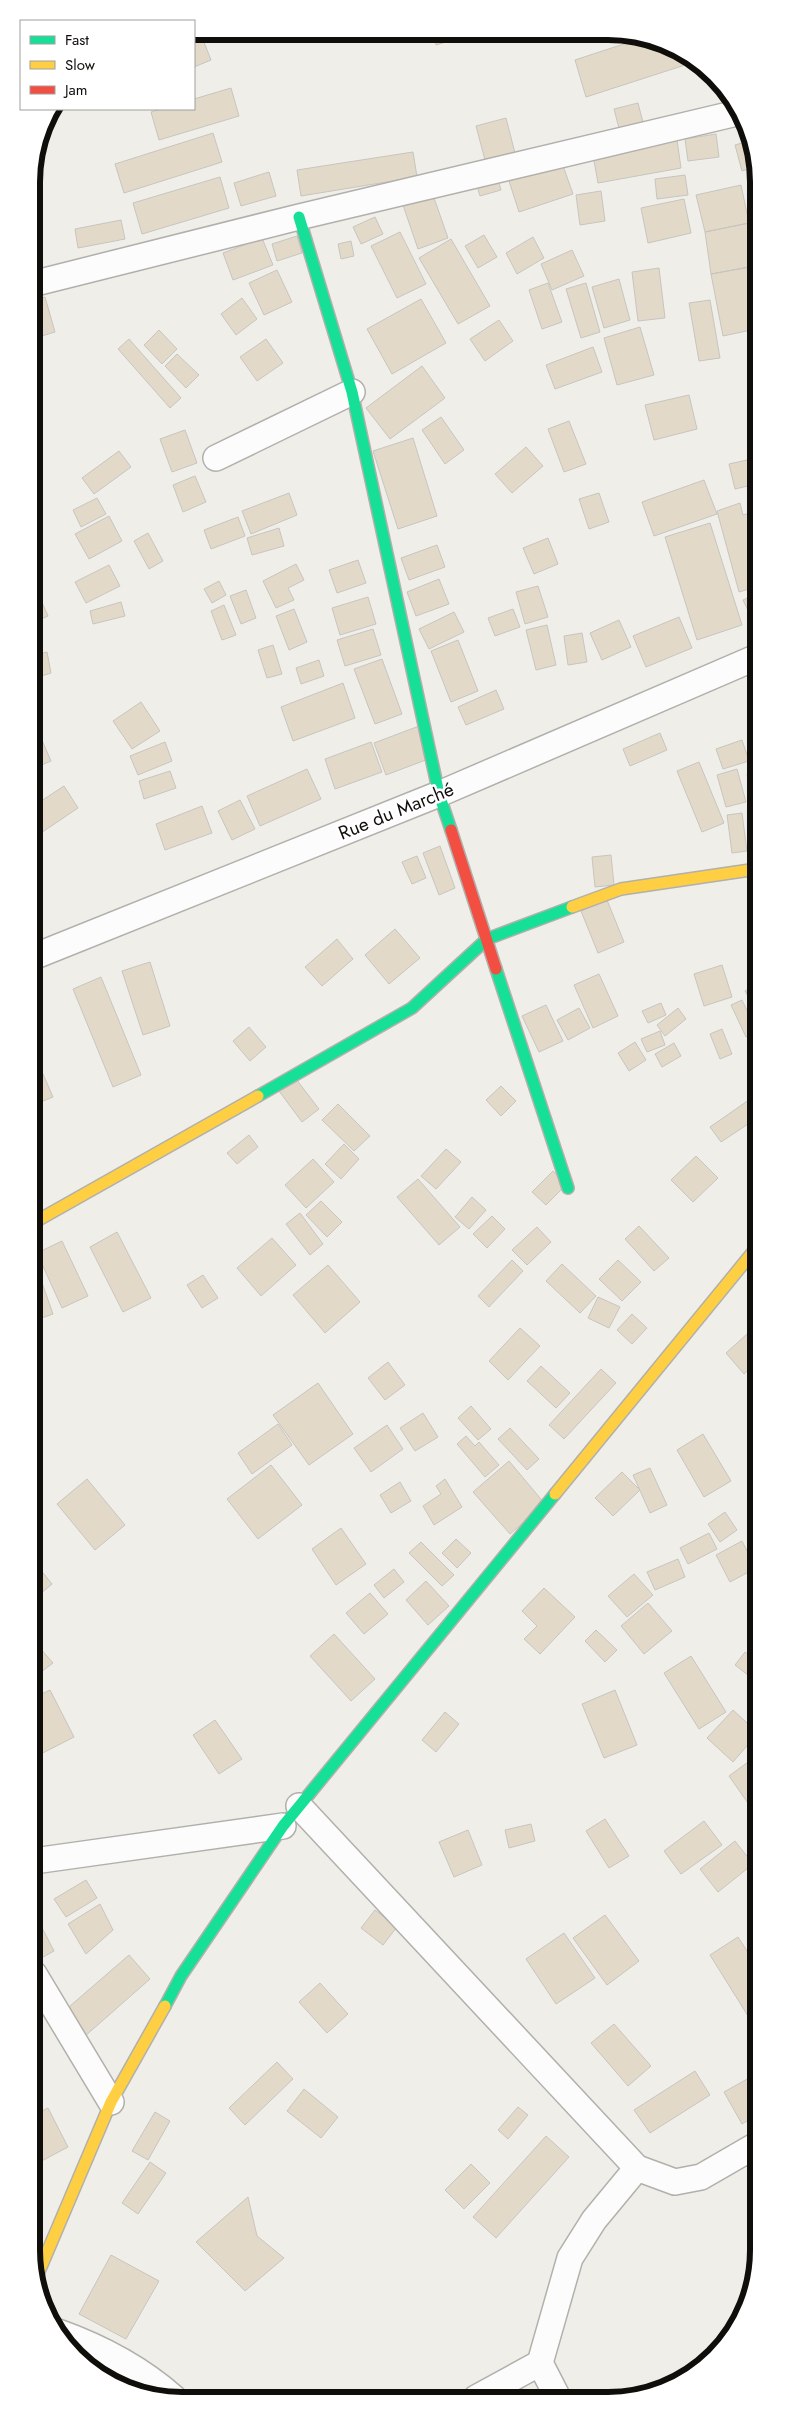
<svg xmlns="http://www.w3.org/2000/svg" width="790" height="2432" viewBox="0 0 790 2432" font-family="Jost,sans-serif">
  <style>
    .building { fill: #e3d9c9; stroke: #c7c5c0 }
    .lines { fill: none; stroke-linecap: round; stroke-linejoin: round }
    .street-casing { stroke: #b1b0ac; stroke-width: 28 }
    .fast-casing { stroke: #b1b0ac; stroke-width: 14 }
    .slow-casing { stroke: #b1b0ac; stroke-width: 14 }
    .jam-casing { stroke: #b1b0ac; stroke-width: 14 }
    .street { stroke: #fdfcfc; stroke-width: 25 }
    .fast { stroke: #16e098; stroke-width: 11 }
    .slow { stroke: #ffcf43; stroke-width: 11 }
    .jam { stroke: #f24e42; stroke-width: 11 }
    .labels { text-anchor: middle; dominant-baseline: central; stroke-width: 5; stroke-linejoin: round; paint-order: stroke }
    .street-label { font-size: 19px; fill: #100e0a; stroke: #fff }
    .rim { fill: none; stroke: #100e0a; stroke-width: 6 }
  </style>
  <rect width="100%" height="100%" fill="#f0eee8"/>
  <path class="building" d="M200,32L211,60L194,67V35Z
    M433,33H475L436,45Z
    M645,37L680,50L685,65L586,97L575,60Z
    M231,88L239,116L159,140L151,112L161,109H194V99Z
    M638,103L645,130L621,136L614,109Z
    M506,118L515,153L485,160L476,126Z
    M213,133L222,162L124,193L115,164Z
    M716,134L719,157L688,161L685,139Z
    M677,140L681,168L598,183L593,155Z
    M752,140L756,153V167L742,171L735,145Z
    M413,152L417,177L301,196L297,170Z
    M561,160L573,194L519,212L508,178Z
    M269,172L276,196L241,206L234,183Z
    M685,175L688,195L657,199L655,179Z
    M497,176L501,190L480,196L476,183Z
    M220,177L229,208L142,234L133,203Z
    M741,185L749,223L705,232L696,195Z
    M601,191L605,221L580,225L576,195Z
    M433,195L448,238L418,249L403,205Z
    M684,199L691,233L648,243L641,208Z
    M375,217L383,234L361,244L353,227Z
    M32,219L40,247L32,249Z
    M121,220L125,239L78,248L75,229Z
    M749,223L751,239L756,238V266L711,274L705,232Z
    M400,232L426,284L397,298L371,246Z
    M484,235L497,257L478,268L465,246Z
    M297,236L302,253L277,261L272,244Z
    M533,237L544,258L517,274L506,253Z
    M262,238L273,265L233,280L223,253Z
    M451,239L490,306L458,324L419,258Z
    M351,241L354,256L341,259L338,244Z
    M572,250L584,276L552,290L541,264Z
    M754,266L756,329L723,336L711,274Z
    M659,268L665,318L638,321L632,272Z
    M277,270L292,302L264,315L249,283Z
    M619,279L630,320L604,328L592,287Z
    M548,283L562,322L542,329L529,290Z
    M586,283L600,332L581,338L566,289Z
    M45,297L55,332L32,339V301Z
    M242,298L257,319L236,335L221,314Z
    M421,299L446,343L392,374L367,329Z
    M710,300L720,358L699,361L689,303Z
    M499,320L513,341L485,361L470,339Z
    M640,327L654,375L617,385L604,338Z
    M159,330L177,349L162,364L144,345Z
    M129,339L181,398L170,408L118,349Z
    M266,339L283,363L257,381L240,357Z
    M593,347L602,372L555,389L546,365Z
    M177,354L199,375L186,388L165,366Z
    M422,366L445,398L390,439L366,408Z
    M689,395L697,429L654,440L645,405Z
    M441,417L464,450L445,464L422,430Z
    M569,421L586,464L564,472L548,429Z
    M185,430L197,463L172,472L160,439Z
    M413,438L437,516L398,529L373,451Z
    M526,447L543,466L512,493L495,474Z
    M119,451L131,467L94,494L82,478Z
    M756,458V484L735,489L729,464Z
    M195,476L206,502L183,512L173,485Z
    M704,480L717,514L654,536L642,502Z
    M289,493L297,515L251,534L242,511Z
    M599,493L609,522L589,529L579,499Z
    M97,498L106,514L81,527L73,510Z
    M740,503L743,515L756,511V587L739,592L717,511Z
    M109,516L122,541L89,559L75,534Z
    M238,517L245,536L211,549L204,530Z
    M710,523L742,625L697,640L665,537Z
    M279,528L284,546L252,555L247,538Z
    M148,533L163,561L149,569L134,541Z
    M548,538L558,564L534,574L523,548Z
    M437,545L445,567L409,580L401,558Z
    M358,560L366,583L337,593L329,570Z
    M296,564L304,580L288,588L294,600L276,608L263,581Z
    M109,565L120,586L86,603L75,582Z
    M439,579L449,604L416,616L407,592Z
    M219,581L226,595L212,603L204,589Z
    M33,582L48,616L32,623V583Z
    M538,586L548,617L525,624L516,592Z
    M246,590L256,618L241,624L230,596Z
    M756,594V622L754,623L743,600Z
    M368,597L376,624L340,635L332,608Z
    M121,602L125,616L93,624L90,611Z
    M224,605L236,635L222,640L211,611Z
    M294,609L307,642L289,650L276,616Z
    M513,609L520,627L495,636L488,618Z
    M454,612L464,632L429,649L419,629Z
    M679,617L692,648L646,667L633,636Z
    M619,620L631,647L602,660L590,633Z
    M547,625L556,665L536,670L526,630Z
    M373,629L381,655L345,666L337,640Z
    M582,633L587,662L568,665L564,636Z
    M458,640L478,691L451,702L431,651Z
    M273,645L282,674L267,678L258,650Z
    M47,652L51,673L38,677L33,656Z
    M382,659L402,714L375,724L354,669Z
    M319,660L324,676L301,684L296,668Z
    M343,683L355,718L293,741L281,707Z
    M496,690L504,709L466,725L458,707Z
    M141,702L160,731L132,749L113,721Z
    M419,726L431,758L386,775L374,743Z
    M660,733L667,750L630,766L623,749Z
    M41,738L51,761L32,769V742Z
    M742,740L749,761L723,769L716,749Z
    M165,742L172,761L138,775L130,756Z
    M371,742L382,772L335,789L325,759Z
    M699,762L724,823L702,832L677,771Z
    M307,769L321,799L260,826L247,796Z
    M737,769L746,802L726,807L717,775Z
    M170,771L176,788L144,799L139,781Z
    M757,771V785L750,787L747,774Z
    M64,786L78,808L32,839V807Z
    M240,800L255,829L232,840L218,811Z
    M202,806L212,833L165,850L156,824Z
    M742,813L747,851L732,853L727,815Z
    M440,846L455,888L439,895L423,853Z
    M611,855L614,885L595,887L592,857Z
    M417,856L426,878L412,884L402,862Z
    M607,900L624,942L598,953L581,911Z
    M395,929L420,958L389,984L365,955Z
    M337,939L353,959L322,986L305,967Z
    M150,962L170,1026L143,1035L122,971Z
    M722,965L732,997L704,1006L694,974Z
    M599,974L618,1016L593,1028L574,985Z
    M101,977L141,1075L113,1087L73,989Z
    M757,984V1012L745,991Z
    M742,1000L757,1031L746,1037L731,1005Z
    M661,1003L666,1015L648,1023L642,1011Z
    M546,1005L563,1041L539,1052L522,1016Z
    M579,1008L590,1028L568,1040L557,1020Z
    M678,1008L686,1019L665,1036L657,1025Z
    M249,1027L266,1047L250,1061L233,1041Z
    M722,1029L732,1054L720,1059L710,1034Z
    M660,1031L665,1045L647,1052L641,1039Z
    M635,1042L646,1060L629,1071L618,1053Z
    M674,1043L681,1056L662,1067L655,1054Z
    M33,1051L53,1097L33,1105Z
    M296,1079L319,1109L302,1122L279,1091Z
    M501,1086L516,1101L501,1116L486,1100Z
    M756,1095L757,1118L721,1142L710,1127Z
    M338,1104L370,1136L354,1151L322,1120Z
    M249,1135L258,1147L237,1164L227,1153Z
    M344,1144L359,1159L341,1179L325,1164Z
    M446,1149L461,1162L436,1189L421,1176Z
    M696,1156L718,1178L693,1202L671,1180Z
    M313,1159L334,1182L306,1208L285,1185Z
    M553,1171L566,1185L546,1205L532,1192Z
    M418,1179L460,1227L439,1245L397,1197Z
    M472,1197L486,1210L469,1229L455,1217Z
    M321,1201L342,1222L327,1237L306,1215Z
    M300,1213L323,1244L310,1255L286,1224Z
    M492,1216L505,1229L487,1248L473,1234Z
    M639,1226L669,1258L654,1271L625,1239Z
    M537,1227L551,1242L527,1265L512,1250Z
    M117,1232L151,1298L123,1312L90,1247Z
    M272,1238L296,1265L261,1296L237,1268Z
    M62,1241L88,1296L62,1308L37,1253Z
    M512,1260L523,1271L489,1307L478,1296Z
    M618,1260L641,1282L622,1301L599,1279Z
    M562,1264L596,1296L580,1313L546,1281Z
    M328,1265L360,1302L325,1333L293,1295Z
    M203,1275L218,1298L202,1308L187,1285Z
    M40,1277L53,1314L33,1321V1280Z
    M598,1297L620,1307L609,1328L588,1318Z
    M632,1314L647,1328L632,1344L617,1330Z
    M757,1325V1362L744,1374L726,1353Z
    M520,1328L540,1346L508,1380L489,1361Z
    M388,1362L405,1385L385,1400L368,1378Z
    M541,1366L570,1393L556,1408L527,1381Z
    M601,1369L616,1383L564,1439L549,1425Z
    M318,1383L353,1434L309,1465L273,1415Z
    M471,1406L491,1429L478,1440L458,1418Z
    M423,1413L438,1437L415,1451L400,1428Z
    M278,1424L292,1445L252,1474L238,1453Z
    M387,1425L403,1449L371,1472L354,1448Z
    M510,1428L539,1459L527,1470L498,1439Z
    M703,1434L731,1481L704,1497L677,1450Z
    M466,1436L475,1446L479,1442L499,1465L485,1477L457,1444Z
    M509,1461L545,1504L510,1534L473,1492Z
    M271,1465L302,1505L258,1539L227,1499Z
    M650,1468L667,1505L650,1513L633,1475Z
    M622,1472L640,1490L613,1516L595,1498Z
    M87,1479L125,1525L95,1550L57,1504Z
    M445,1479L462,1507L434,1525L423,1506L441,1494L436,1486Z
    M400,1482L411,1501L391,1513L380,1495Z
    M725,1512L737,1530L720,1542L708,1524Z
    M341,1528L366,1564L336,1585L312,1549Z
    M709,1533L717,1549L688,1564L680,1548Z
    M456,1539L471,1553L457,1568L442,1553Z
    M742,1541L756,1568L730,1582L716,1555Z
    M421,1542L454,1575L442,1586L409,1553Z
    M678,1559L685,1577L655,1590L647,1572Z
    M35,1563L52,1584L33,1600V1564Z
    M394,1569L404,1582L384,1598L374,1585Z
    M634,1574L653,1595L627,1617L608,1596Z
    M426,1581L449,1606L428,1625L406,1600Z
    M544,1588L575,1617L540,1654L524,1639L537,1626L522,1611Z
    M370,1593L388,1614L364,1634L346,1613Z
    M648,1603L672,1631L644,1654L621,1626Z
    M596,1630L617,1650L605,1662L585,1641Z
    M334,1634L375,1679L351,1701L310,1656Z
    M33,1640L53,1663L33,1678Z
    M745,1652L758,1662V1683L735,1665Z
    M691,1656L726,1712L699,1729L664,1673Z
    M50,1690L74,1737L33,1758V1698Z
    M615,1690L637,1745L604,1758L582,1704Z
    M733,1710L758,1733L733,1762L707,1738Z
    M445,1712L459,1724L436,1752L422,1740Z
    M215,1720L242,1759L219,1774L193,1735Z
    M755,1757L758,1760L757,1816L729,1776Z
    M605,1819L629,1856L609,1868L586,1831Z
    M704,1821L722,1845L681,1874L664,1851Z
    M531,1824L535,1841L509,1848L505,1830Z
    M468,1830L482,1865L454,1877L439,1842Z
    M735,1841L753,1864L718,1892L700,1869Z
    M86,1880L97,1898L66,1917L54,1899Z
    M100,1904L113,1930L86,1954L68,1924Z
    M375,1910L397,1927L383,1945L361,1928Z
    M34,1912L54,1951L34,1962Z
    M605,1915L639,1961L607,1985L573,1938Z
    M564,1933L595,1978L556,2004L526,1959Z
    M738,1937L758,1968V2010L748,2016L710,1955Z
    M129,1955L150,1979L84,2037L62,2013Z
    M320,1983L348,2014L327,2033L299,2002Z
    M614,2024L651,2066L628,2086L591,2043Z
    M277,2062L293,2079L245,2125L229,2108Z
    M695,2071L710,2095L650,2133L634,2110Z
    M758,2073V2115L742,2124L724,2092Z
    M304,2089L338,2117L321,2138L287,2111Z
    M518,2107L528,2115L508,2139L498,2130Z
    M48,2108L68,2147L36,2164L34,2115Z
    M155,2112L170,2121L148,2160L132,2151Z
    M546,2136L569,2157L496,2238L473,2217Z
    M150,2162L166,2173L138,2214L122,2203Z
    M471,2164L490,2183L464,2209L445,2190Z
    M248,2197L257,2236L284,2258L245,2291L196,2242Z
    M111,2255L159,2281L126,2339L79,2314Z"/>
  <g class="lines">
    <g class="street-casing">
      <path id="street" d="M32,284L299,217L741,112
        M216,458L352,392
        M33,957L439,794L757,657
        M299,1806L637,2168
        M34,1861L283,1826
        M34,1974L111,2102
        M58,2332C100,2347 140,2368 174,2398
        M476,2398L540,2363
        M558,2398L540,2363L570,2258L594,2220L637,2168L675,2182L701,2177L758,2144"/>
    </g>
    <g class="fast-casing">
      <path id="fast" d="M299,217L352,392L439,794L451,830
        M496,969L568,1188
        M258,1096L412,1008L487,939L572,907
        M165,2006L181,1976L283,1826L555,1494"/>
    </g>
    <g class="slow-casing">
      <path id="slow" d="M572,907L621,889L757,869
        M33,1223L258,1096
        M555,1494L757,1247
        M35,2281L111,2102L165,2006"/>
    </g>
    <g class="jam-casing">
      <path id="jam" d="M451,830L496,969"/>
    </g>
    <use href="#street" class="street"/>
    <use href="#fast" class="fast"/>
    <use href="#slow" class="slow"/>
    <use href="#jam" class="jam"/>
  </g>
  <g class="labels">
    <g class="street-label">
      <text transform="translate(396 811) rotate(-22)">Rue du Marché</text>
    </g>
  </g>
  <path d="M0 0H790V2432H0ZM182 40H608A142 142 0 0 1 750 182V2250A142 142 0 0 1 608 2392H182A142 142 0 0 1 40 2250V182A142 142 0 0 1 182 40Z" fill="#fff" fill-rule="evenodd"/>
  <path class="rim" d="M182 40H608A142 142 0 0 1 750 182V2250A142 142 0 0 1 608 2392H182A142 142 0 0 1 40 2250V182A142 142 0 0 1 182 40Z"/>
  <rect x="20" y="20" width="175" height="90" fill="#ffffff" stroke="#9f9f9d"/>
  <rect x="30" y="36" width="25" height="8" fill="#16e098" stroke="#9f9f9d"/>
  <text x="65" y="45" font-size="15" fill="#100e0a">Fast</text>
  <rect x="30" y="61" width="25" height="8" fill="#ffcf43" stroke="#9f9f9d"/>
  <text x="65" y="70" font-size="15" fill="#100e0a">Slow</text>
  <rect x="30" y="86" width="25" height="8" fill="#f24e42" stroke="#9f9f9d"/>
  <text x="65" y="95" font-size="15" fill="#100e0a">Jam</text>
</svg>
